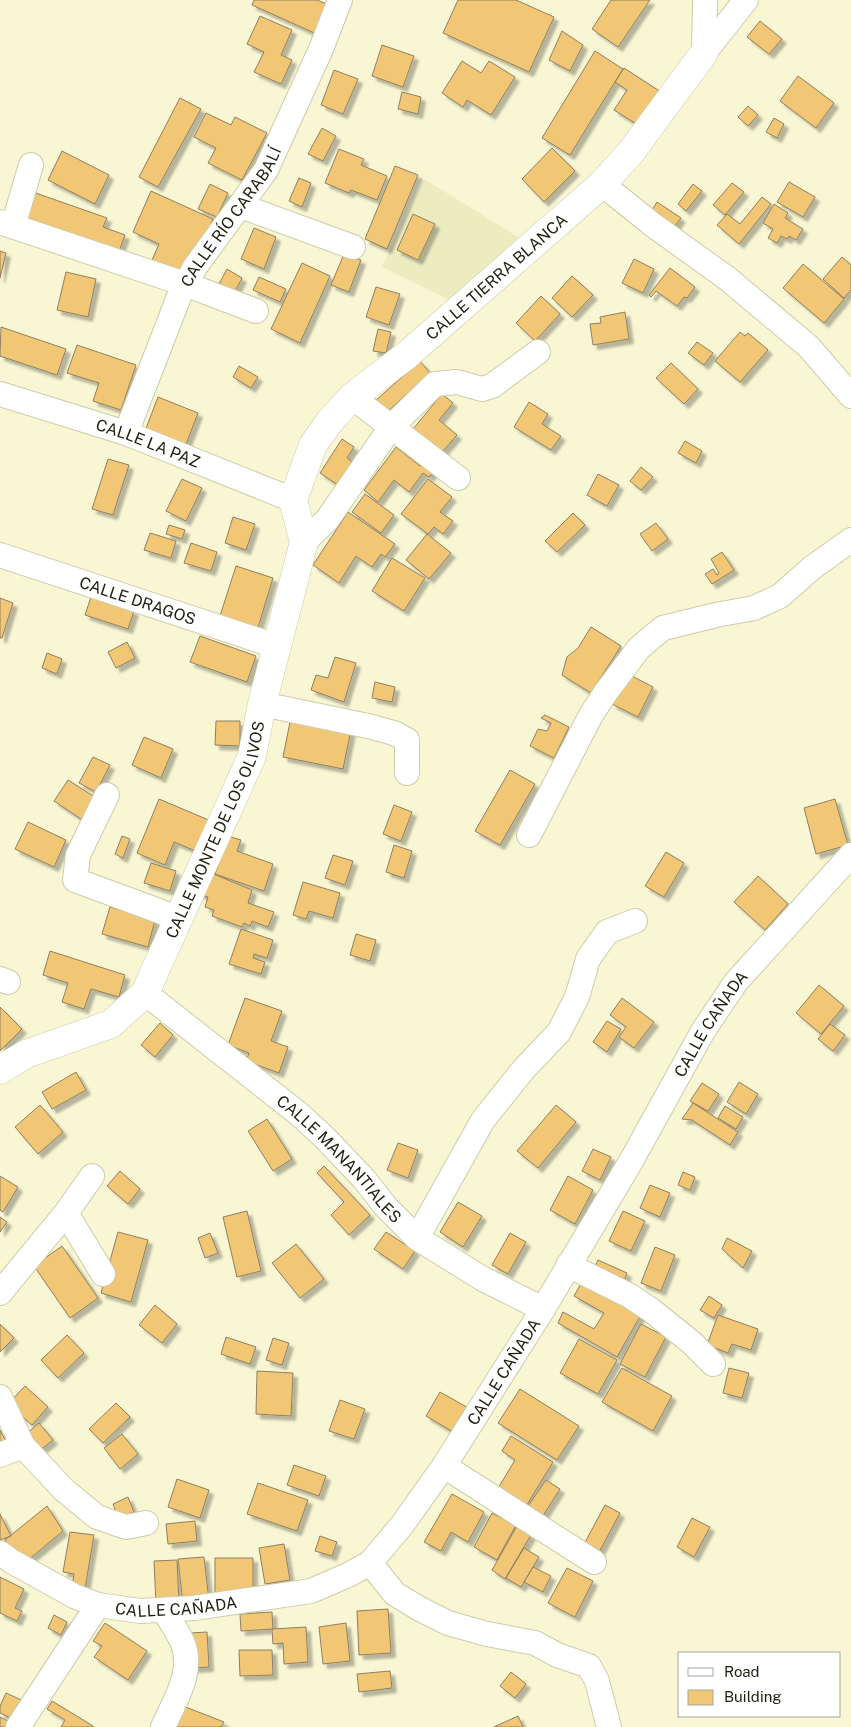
<svg xmlns="http://www.w3.org/2000/svg" width="851" height="1727" viewBox="0 0 851 1727" font-family="'Public Sans',sans-serif">
  <style>
    .built { fill: #edebc0 }
    .building { fill: #f1c774; stroke: #8f7f62; filter: url(#shadow) }
    .lines { fill: none; stroke-linecap: round; stroke-linejoin: round }
    .street-casing { stroke: #cdccaa; stroke-width: 26 }
    .secondary-casing { stroke: #cdccaa; stroke-width: 29 }
    .street { stroke: #fff; stroke-width: 24 }
    .secondary { stroke: #fff; stroke-width: 28 }
    .labels { text-anchor: middle; dominant-baseline: central; stroke-width: 4.5; stroke-linejoin: round; paint-order: stroke }
    .street-label { font-size: 16px; fill: #1f1e11; stroke: #fff }
  </style>
  <defs>
    <filter id="shadow"><feDropShadow dx="4.5" dy="4.5" stdDeviation="1" flood-color="#0004"/></filter>
  </defs>
  <rect width="100%" height="100%" fill="#f8f6d3"/>
  <path class="built" d="M424,179L526,242L458,304L382,267Z"/>
  <path class="building" d="M254,0H317L334,7L321,36L252,5Z
    M458,0H516L554,17L529,72L443,33Z
    M611,0H650L618,47L592,29Z
    M260,16L292,30L281,55L292,60L281,84L254,72L264,52L247,44Z
    M760,21L782,39L769,54L747,37Z
    M562,31L583,45L570,71L549,60Z
    M382,45L414,56L403,87L372,76Z
    M595,51L623,69L570,155L542,138Z
    M462,61L481,73L489,61L515,77L491,115L467,100L463,107L442,93Z
    M624,68L664,94L643,128L614,110L627,90L615,82Z
    M334,70L358,79L343,114L321,105Z
    M798,76L834,103L816,128L780,101Z
    M402,92L421,97L418,114L398,109Z
    M180,98L201,109L158,187L139,177Z
    M748,106L758,115L748,126L738,117Z
    M206,113L231,125L235,117L267,133L242,180L208,163L216,148L194,137Z
    M774,118L784,124L777,138L766,132Z
    M322,128L336,136L323,161L308,154Z
    M552,148L575,171L544,202L522,179Z
    M339,149L364,159L361,165L387,176L377,200L351,190L349,193L325,183Z
    M62,151L109,175L95,204L48,180Z
    M395,166L418,175L387,249L365,239Z
    M299,178L311,183L302,207L289,201Z
    M789,182L815,197L803,217L777,202Z
    M732,183L744,192L725,215L713,205Z
    M210,184L228,193L217,217L198,209Z
    M693,184L702,191L686,211L678,204Z
    M30,191L107,218L103,227L125,235L117,257L19,222Z
    M151,191L213,219L188,276L152,260L159,244L133,232Z
    M762,197L771,204L739,244L717,225L727,214L740,224Z
    M657,202L681,218L672,230L649,215Z
    M774,204L788,213L785,218L803,229L796,240L789,236L787,239L781,236L777,243L768,238L773,229L763,223Z
    M413,214L435,224L418,260L397,250Z
    M254,228L276,237L264,269L241,259Z
    M0,251L6,253L0,278Z
    M344,254L361,260L349,292L331,285Z
    M842,257L851,265V290L844,298L823,279Z
    M634,259L654,269L643,293L622,283Z
    M302,263L330,276L300,343L271,329Z
    M803,264L844,299L824,323L783,288Z
    M670,268L695,287L687,298L684,297L677,306L656,291L651,297L649,295Z
    M227,269L242,278L234,293L219,284Z
    M66,272L96,279L88,317L57,310Z
    M572,276L593,295L572,317L552,298Z
    M259,277L286,289L280,302L253,290Z
    M376,287L400,294L389,325L366,317Z
    M541,296L560,314L535,341L516,323Z
    M625,312L629,339L593,345L590,324L601,323L600,317Z
    M1,327L66,349L57,375L0,356Z
    M378,329L391,332L386,353L373,351Z
    M740,332L745,336L748,333L768,350L740,382L715,361Z
    M697,342L713,353L704,365L688,353Z
    M77,345L136,365L121,410L93,401L99,383L67,373Z
    M420,361L430,373L386,413L375,401Z
    M671,363L698,389L684,404L656,378Z
    M239,366L258,377L251,388L233,377Z
    M442,394L453,403L439,420L457,435L437,458L408,435Z
    M158,397L198,413L185,447L145,431Z
    M529,402L548,414L542,424L561,436L551,450L514,427Z
    M342,439L354,447L347,458L355,464L341,487L320,473Z
    M685,441L702,451L696,463L678,453Z
    M396,447L420,466L425,460L436,469L429,477L423,473L409,492L394,480L378,502L364,490Z
    M108,459L129,465L113,515L92,509Z
    M641,467L653,477L641,490L630,481Z
    M598,474L619,485L607,506L587,495Z
    M182,479L202,488L186,521L166,511Z
    M428,479L452,497L440,512L453,521L443,534L434,527L428,534L401,514Z
    M365,494L394,515L381,533L352,512Z
    M348,512L395,544L385,557L381,554L372,567L356,556L339,583L313,565Z
    M573,513L585,525L557,552L545,541Z
    M233,517L255,524L246,550L225,543Z
    M656,523L668,539L652,551L640,534Z
    M169,525L185,530L182,539L166,534Z
    M150,533L176,541L171,558L144,550Z
    M427,534L451,553L429,579L406,560Z
    M191,543L217,552L211,571L184,563Z
    M722,552L734,570L712,584L705,574L713,569L717,575L719,573L711,559Z
    M392,558L425,578L404,611L372,591Z
    M236,566L273,578L257,631L219,619Z
    M91,597L134,611L128,629L85,615Z
    M0,598L13,603L2,638H0Z
    M591,627L621,646L591,693L562,675L567,657L578,648Z
    M200,636L256,656L247,682L190,662Z
    M127,642L135,658L116,668L108,652Z
    M47,653L62,659L57,674L42,668Z
    M335,657L356,663L344,702L311,690L316,675L328,678Z
    M628,674L653,687L638,717L612,704Z
    M375,682L395,687L392,702L372,698Z
    M545,715L569,727L554,758L530,746L538,729L547,731L551,723L541,718Z
    M291,717L351,730L343,769L283,757Z
    M216,721H240V746L215,745Z
    M144,737L173,749L161,778L132,765Z
    M93,757L110,765L96,792L79,783Z
    M510,770L535,784L500,845L475,831Z
    M68,780L98,799L84,821L54,801Z
    M159,799L211,821L198,852L174,842L165,865L137,853Z
    M835,799L848,845L816,854L804,808Z
    M394,805L412,812L401,841L383,834Z
    M28,822L66,840L54,867L15,849Z
    M122,836L130,839L123,858L115,854Z
    M228,836L241,840L237,851L273,864L264,891L215,874Z
    M394,845L412,851L404,878L386,872Z
    M666,852L684,863L664,897L645,886Z
    M333,855L353,861L345,885L325,878Z
    M151,863L176,871L170,891L144,883Z
    M211,873L252,890L248,903L274,912L268,927L252,921L250,926L244,923L242,927L212,916L214,910L205,907L208,897L199,894Z
    M758,876L788,904L765,930L734,902Z
    M303,882L340,893L333,918L309,911L306,919L293,915Z
    M110,907L155,920L148,947L102,934Z
    M241,929L273,940L267,958L254,954L253,958L265,962L261,974L229,964Z
    M356,934L376,940L370,961L350,955Z
    M50,951L125,975L119,997L91,989L84,1009L62,1002L68,983L43,975Z
    M819,985L844,1006L821,1034L796,1013Z
    M245,998L282,1011L271,1041L288,1047L279,1073L246,1061L249,1053L228,1045Z
    M622,998L654,1022L634,1048L619,1037L626,1027L610,1015Z
    M0,1007L22,1029L0,1051Z
    M607,1021L621,1029L607,1052L593,1042Z
    M160,1023L173,1035L155,1057L141,1045Z
    M830,1024L845,1035L833,1051L818,1039Z
    M76,1072L86,1090L52,1109L42,1092Z
    M739,1082L758,1094L746,1114L727,1102Z
    M702,1083L719,1094L708,1111L690,1101Z
    M693,1103L738,1132L730,1145L692,1120L682,1119Z
    M40,1105L63,1132L38,1154L15,1127Z
    M556,1105L576,1122L538,1168L517,1151Z
    M725,1106L743,1117L736,1129L718,1118Z
    M267,1119L292,1159L273,1171L248,1131Z
    M398,1143L418,1150L408,1178L387,1170Z
    M593,1149L611,1157L600,1180L582,1171Z
    M324,1166L370,1215L349,1235L331,1215L344,1202L317,1173Z
    M120,1171L140,1189L128,1204L107,1186Z
    M683,1172L695,1177L690,1190L678,1185Z
    M0,1176L18,1187L3,1212L0,1210Z
    M568,1176L593,1190L575,1224L550,1210Z
    M650,1185L670,1193L660,1217L640,1208Z
    M458,1202L482,1216L463,1247L440,1232Z
    M247,1211L261,1271L237,1277L223,1217Z
    M623,1211L645,1221L631,1251L609,1241Z
    M0,1217L7,1222L0,1232Z
    M118,1232L148,1240L131,1302L101,1293Z
    M386,1232L415,1251L403,1269L374,1249Z
    M210,1233L218,1253L205,1258L198,1238Z
    M510,1233L526,1242L508,1274L492,1265Z
    M727,1238L752,1251L743,1268L722,1249Z
    M296,1244L324,1279L300,1298L272,1263Z
    M62,1246L98,1298L70,1318L34,1266Z
    M655,1247L675,1255L661,1291L641,1283Z
    M598,1260L627,1273L621,1288L591,1274Z
    M583,1280L642,1313L617,1357L558,1323L563,1312L594,1329L604,1313L574,1296Z
    M709,1296L722,1305L714,1318L700,1310Z
    M155,1305L177,1324L162,1343L139,1325Z
    M718,1315L758,1329L751,1350L732,1344L728,1353L707,1345Z
    M0,1324L14,1338L0,1352Z
    M641,1324L666,1337L645,1377L620,1364Z
    M67,1335L84,1353L58,1378L41,1360Z
    M226,1337L256,1347L250,1364L221,1354Z
    M273,1338L289,1343L282,1365L266,1360Z
    M579,1339L617,1360L598,1394L560,1373Z
    M622,1368L672,1396L653,1431L602,1402Z
    M729,1368L749,1373L742,1398L723,1393Z
    M257,1371L293,1373L291,1416L256,1414Z
    M25,1386L48,1407L32,1425L8,1404Z
    M520,1389L579,1426L557,1460L498,1423Z
    M440,1392L472,1410L458,1435L426,1416Z
    M340,1400L365,1409L354,1439L329,1431Z
    M116,1403L130,1417L103,1443L89,1429Z
    M39,1423L53,1440L39,1451L25,1435Z
    M0,1430L8,1445L0,1450Z
    M122,1434L138,1454L120,1469L104,1448Z
    M511,1436L553,1462L525,1508L497,1490L515,1460L502,1451Z
    M294,1465L326,1476L319,1496L287,1485Z
    M177,1479L209,1490L200,1518L168,1507Z
    M546,1480L560,1489L541,1519L526,1509Z
    M258,1483L308,1500L297,1531L247,1514Z
    M452,1494L484,1512L468,1542L451,1532L441,1551L424,1542Z
    M128,1497L134,1512L118,1518L113,1504Z
    M605,1505L620,1513L597,1556L582,1548Z
    M47,1506L63,1531L22,1565L5,1540Z
    M492,1513L516,1525L497,1560L474,1547Z
    M0,1514L11,1536L0,1540Z
    M692,1518L710,1527L694,1557L677,1547Z
    M195,1521L197,1541L168,1544L166,1524Z
    M517,1526L531,1535L505,1579L492,1570Z
    M70,1532L94,1535L84,1595L71,1593L74,1574L63,1572Z
    M320,1536L337,1542L332,1556L315,1551Z
    M284,1544L290,1580L265,1584L259,1548Z
    M524,1548L539,1557L521,1587L506,1578Z
    M204,1557L209,1601L183,1604L178,1559Z
    M215,1558H253V1596H215Z
    M177,1560L179,1603L156,1605L154,1561Z
    M533,1567L551,1576L543,1592L524,1582Z
    M567,1568L593,1581L575,1617L548,1603Z
    M0,1577L24,1589L15,1608L22,1611L17,1621L0,1613Z
    M388,1609L391,1653L359,1655L357,1611Z
    M272,1612L273,1629L241,1631L240,1614Z
    M54,1615L67,1622L61,1635L48,1628Z
    M105,1623L147,1651L128,1680L94,1657L102,1646L93,1641Z
    M346,1623L350,1661L323,1664L319,1627Z
    M306,1627L308,1662L284,1664L283,1643L273,1644L272,1629Z
    M207,1632L209,1667L192,1668L190,1633Z
    M239,1650H272L273,1675L240,1676Z
    M390,1671L392,1688L359,1692L357,1674Z
    M511,1672L526,1684L515,1698L500,1686Z
    M6,1693L26,1702L17,1721L0,1713V1706Z
    M52,1701L93,1726V1727H61L65,1720L47,1709Z
    M183,1706L224,1722L221,1727H175Z
    M518,1716L523,1727H494Z
    M0,1717L12,1723L10,1727H0Z"/>
  <g class="lines">
    <g class="street-casing">
      <g id="street">
        <path d="M704,53L746,0"/>
        <path d="M704,53L705,0"/>
        <path d="M602,184L653,225L728,279L809,347L851,396"/>
        <path d="M241,206L353,247"/>
        <path d="M0,222L185,284L256,311"/>
        <path d="M13,226L31,165"/>
        <path id="s1" d="M0,394L126,433L293,500"/>
        <path d="M352,397L458,478"/>
        <path id="s2" d="M126,433L180,294L195,267L266,170L321,49L340,0"/>
        <path d="M304,542L327,520L391,427L435,384L457,382L482,389L492,386L538,352"/>
        <path id="s3" d="M0,555L276,646"/>
        <path d="M262,704L368,726L394,733L407,740V773"/>
        <path d="M107,795L78,855L75,880L178,918"/>
        <path d="M529,835L591,715L606,692L639,648L663,628L716,615L754,608L780,596L813,567L851,540"/>
        <path d="M0,979L8,982"/>
        <path id="s4" d="M145,993L299,1114L325,1138L364,1179L386,1207L417,1238L483,1279L543,1309"/>
        <path d="M66,1213L103,1274"/>
        <path d="M417,1238L483,1120L523,1070L559,1032L577,997L588,959L607,932L635,921"/>
        <path d="M568,1265L630,1296L651,1310L692,1343L713,1364"/>
        <path d="M0,1293L66,1213L92,1176"/>
        <path d="M0,1397L23,1446L64,1490L97,1517L126,1527L146,1523"/>
        <path d="M0,1455L23,1446"/>
        <path d="M444,1466L594,1562"/>
        <path id="s5" d="M0,1553L11,1561L74,1596L98,1605L140,1611L194,1608L311,1591L348,1575L370,1563L402,1525L444,1466L543,1309L630,1163L703,1031L736,982L851,855"/>
        <path d="M370,1563L395,1594L420,1609L448,1623L487,1634L535,1643L557,1655L589,1666L597,1681L609,1727"/>
        <path d="M18,1727L98,1605"/>
        <path d="M163,1727C175,1700 195,1671 182,1641C177,1631 170,1621 164,1610"/>
      </g>
    </g>
    <g class="secondary-casing">
      <g id="secondary">
        <path id="s6" d="M0,1070L26,1054L111,1024L145,993L252,756L262,704L304,542L293,500L313,445L330,421L352,397L407,355L602,184L631,152L704,53"/>
      </g>
    </g>
    <use href="#street" class="street"/>
    <use href="#secondary" class="secondary"/>
  </g>
  <g class="labels">
    <g class="street-label">
      <text stroke="none"><textPath href="#s2" startOffset="242">CALLE RÍO CARABALÍ</textPath></text>
      <text stroke="none"><textPath href="#s6" startOffset="999">CALLE TIERRA BLANCA</textPath></text>
      <text stroke="none"><textPath href="#s1" startOffset="156">CALLE LA PAZ</textPath></text>
      <text stroke="none"><textPath href="#s3" startOffset="145">CALLE DRAGOS</textPath></text>
      <text stroke="none"><textPath href="#s6" startOffset="345">CALLE MONTE DE LOS OLIVOS</textPath></text>
      <text stroke="none"><textPath href="#s5" startOffset="1030">CALLE CAÑADA</textPath></text>
      <text stroke="none"><textPath href="#s4" startOffset="256">CALLE MANANTIALES</textPath></text>
      <text stroke="none"><textPath href="#s5" startOffset="625">CALLE CAÑADA</textPath></text>
      <text stroke="none"><textPath href="#s5" startOffset="190">CALLE CAÑADA</textPath></text>
    </g>
  </g>
  <rect x="678" y="1652" width="162" height="65" fill="#ffffff" stroke="#a5a5a0"/>
  <rect x="688" y="1668" width="25" height="8" fill="#ffffff" stroke="#a5a5a0"/>
  <text x="724" y="1677" font-size="15" fill="#1f1e11">Road</text>
  <rect x="688" y="1690" width="25" height="15" fill="#f1c774" stroke="#a5a5a0"/>
  <text x="724" y="1702" font-size="15" fill="#1f1e11">Building</text>
</svg>
